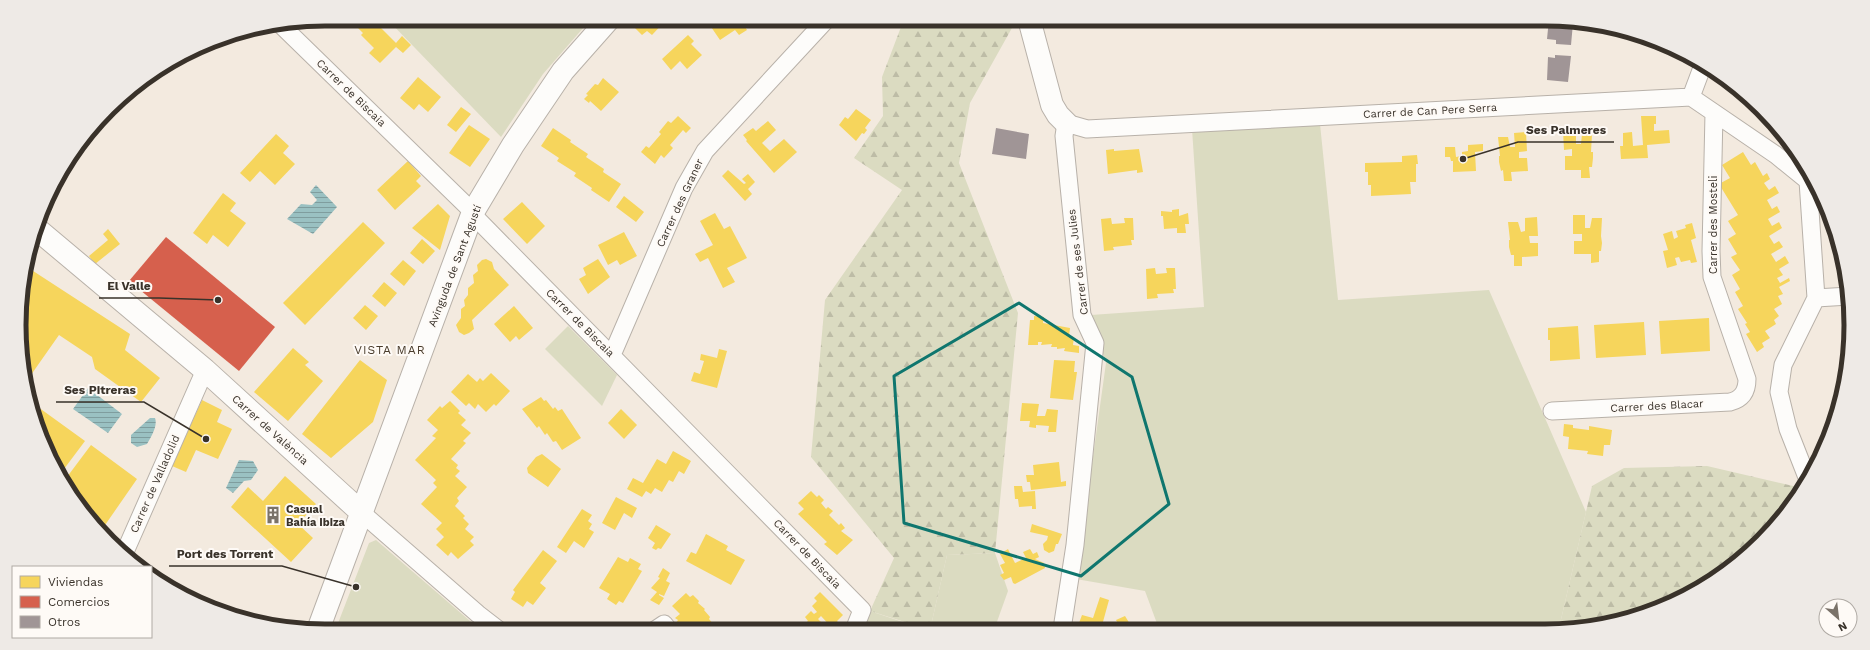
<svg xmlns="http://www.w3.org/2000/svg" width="1870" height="650" viewBox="0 0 1870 650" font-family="'Work Sans',sans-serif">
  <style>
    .grass { fill: #dbdbc1 }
    .forest { fill: url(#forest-firs) }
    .water { fill: url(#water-rules) }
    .homes { fill: #f6d55c }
    .shops { fill: #d6604d }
    .building { fill: #a09596 }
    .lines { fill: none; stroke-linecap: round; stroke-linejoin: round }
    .minor-casing { stroke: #b8b1a9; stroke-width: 19 }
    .tertiary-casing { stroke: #b8b1a9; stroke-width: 24 }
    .minor { stroke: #fdfcfa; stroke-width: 17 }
    .tertiary { stroke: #fdfcfa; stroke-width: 22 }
    .marked { fill: none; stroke: #0f766e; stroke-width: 3; stroke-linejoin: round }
    .labels { text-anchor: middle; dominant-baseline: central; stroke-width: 4; stroke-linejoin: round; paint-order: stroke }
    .street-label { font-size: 11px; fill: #39322a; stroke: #fefaf6 }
    .poi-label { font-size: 11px; font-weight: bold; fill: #39322a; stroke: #fefaf6; text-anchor: start }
    .neighbourhood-label { font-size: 12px; letter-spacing: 1px; fill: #483b2b; stroke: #fefaf6 }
    .rim { fill: none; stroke: #39322a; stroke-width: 5 }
    .leader { fill: none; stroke: #39322a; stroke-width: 1.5 }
    .callout-dot { fill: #39322a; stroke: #fefaf6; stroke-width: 1.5 }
    .callout-label { font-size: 12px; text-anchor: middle; font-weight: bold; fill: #39322a; stroke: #fefaf6; stroke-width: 4; stroke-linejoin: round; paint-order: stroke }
  </style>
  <defs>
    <pattern id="forest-firs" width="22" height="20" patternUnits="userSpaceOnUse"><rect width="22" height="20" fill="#dbdbc1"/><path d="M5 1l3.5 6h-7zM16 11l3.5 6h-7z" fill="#bdbca6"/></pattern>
    <pattern id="water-rules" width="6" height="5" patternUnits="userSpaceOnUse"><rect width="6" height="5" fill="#9ac1c2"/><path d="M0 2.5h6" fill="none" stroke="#7f9d9e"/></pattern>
  </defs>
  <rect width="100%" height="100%" fill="#f3eadf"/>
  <path class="grass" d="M387,19H591L543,74L501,137Z
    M1320,124L1338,300L1489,290L1586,512L1559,628L1159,629L1145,591L1076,579L1106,363L1091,315L1204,307L1192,129Z
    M568,326L617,375L602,406L545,349Z
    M376,540L477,627L474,631H335L369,543Z
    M995,553L1008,591L994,630H930L947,555Z
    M870,611L927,630H861Z"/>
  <path class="forest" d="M904,19H1017L970,103L959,163L1018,313L995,553L947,555L930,630L870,611L894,558L811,457L825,300L902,190L854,158L883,116L882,77Z
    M1707,466L1802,488L1747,555L1680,600L1585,628H1559L1592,486L1624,468Z"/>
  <path class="water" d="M316,185L337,207L313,234L287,219L301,204L312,205L317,200L310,192Z
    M88,388L122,414L108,433L73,409Z
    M150,418H155C158,426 151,437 147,444L137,447L131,443V435Z
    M239,460L253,461L258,470L251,480L244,481L233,493L226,488Z"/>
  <path class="homes" d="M368,19L373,24L375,22L396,43L402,36L411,45L403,53L396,47L380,63L369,53L374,48L361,35L363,33L358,28Z
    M638,19H667L652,35L647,31L642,35L632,25Z
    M709,19H740L747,30L739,35L735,30L720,40L707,21Z
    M688,35L694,41L691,44L702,55L687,69L680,61L671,70L662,59Z
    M418,77L441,97L428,112L419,104L414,110L400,98Z
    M603,78L619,92L601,111L590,101L589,103L584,99L588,95L586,94L595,84L598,85Z
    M461,107L471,114L456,132L447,125Z
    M856,109L871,120L865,128L867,130L864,134L862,133L856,141L839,125L845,117L848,119Z
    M678,116L691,128L686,133L683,130L670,145L673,148L664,158L661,155L655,164L641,152L646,146L649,148L661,134L659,132L668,121L671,123Z
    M1641,116H1656V124H1654V131L1669,130L1670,143L1647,145L1648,158L1621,159L1620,146H1623V133L1632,132L1633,146L1643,145Z
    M768,121L776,130L762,143L770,151L784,139L797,152L774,173L746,141L747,140L743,135L753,128L756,131Z
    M469,125L490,139L470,167L449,153Z
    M553,128L571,140L570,142L588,154L586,157L604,169L603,172L621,184L609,202L591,190L592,188L574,176L576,173L557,161L559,158L541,146Z
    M1563,131H1576V144H1581L1582,134H1592L1591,152H1593V158L1592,167H1589L1590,178H1581V170H1565V156H1572V149L1564,150Z
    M1526,132L1527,151L1519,152V158H1527L1528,171L1511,172L1512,181H1504L1503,170L1501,171L1499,162V156H1500L1498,137H1508L1510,147H1515L1514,133Z
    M276,134L289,146L283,153L295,164L275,185L260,171L250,182L240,173Z
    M1483,144V151L1475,152L1476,171L1453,172V161H1451L1450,157H1445V147H1455L1456,157L1462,156V152L1468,151V145Z
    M1114,149V151L1139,149L1143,172L1137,173V170L1108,174L1106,150Z
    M1743,152L1751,165L1755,162L1763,176L1767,173L1770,179L1764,183L1769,190L1775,186L1779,193L1767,200L1772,209L1777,206L1780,212L1768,219L1772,226L1779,222L1782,228L1769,236L1774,244L1779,241L1783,247L1771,254L1776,262L1785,256L1789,263L1779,269L1783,275L1777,278L1780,283L1789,278L1790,281L1779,287L1783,294L1778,296L1782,304L1774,309L1779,316L1774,320L1776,324L1765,331L1770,338L1762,343L1764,347L1757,352L1746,334L1750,332L1745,324L1747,323L1738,309L1743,306L1735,292L1740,289L1732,275L1740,270L1731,257L1737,254L1728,239L1736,234L1728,221L1738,215L1719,184L1730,178L1722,165Z
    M1417,155L1418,164H1416V182H1410L1411,194L1371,196V185H1368V172H1365V163L1402,162V156Z
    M408,161L421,176L416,181L421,186L395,210L377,190Z
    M728,170L744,184L746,183L742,179L748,174L755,182L748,189L752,194L745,201L722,176Z
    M223,193L236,203L230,211L246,223L228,247L213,235L207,244L193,233Z
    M624,196L644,212L636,222L616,207Z
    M522,202L545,226L527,244L503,219Z
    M438,204L450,216L440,250L412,228Z
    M1179,209V216L1188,213L1189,224H1185L1186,233H1177V228L1164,229L1163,216H1161V211L1172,212V210Z
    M715,213L724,229L730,226L747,258L727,268L735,282L723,288L708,258L700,262L695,254L713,245L700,221Z
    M1573,215H1585V228H1590L1592,218H1602L1601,236L1602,243L1601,251H1599V262L1591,263V254H1574V241H1582V234H1573Z
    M1537,217L1538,236H1529L1530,243H1538V256L1522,257V266H1514V255H1511L1509,247V240H1510L1508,222H1518L1521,232L1525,231V218Z
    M1111,218L1112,224L1125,223L1124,218H1133L1134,240H1131L1132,245L1113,247L1114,250L1104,251L1101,219Z
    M363,222L385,243L305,325L283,303Z
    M1692,223L1696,238L1691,240L1697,262L1691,263L1690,260L1681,262L1679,257L1675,258L1677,265L1667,268L1663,251L1668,250L1663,234L1672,231L1674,239L1678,237L1676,231L1686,228L1685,225Z
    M108,229L120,244L95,264L89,256L108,240L103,234Z
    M624,232L637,256L620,265L617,260L608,265L598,245Z
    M422,239L435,251L423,264L410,253Z
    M598,259L610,277L588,294L579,279L586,275L583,268Z
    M403,260L416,271L404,286L390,274Z
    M482,260L486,259L492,262L494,269L509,285L472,320L474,329L469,333L464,335L459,332L456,325L461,318V309L465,306L464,300L468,295V288L474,283L473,275L478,271L477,265Z
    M27,267L130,334L125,350L160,378L141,402L95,369L92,357L59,335L26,382L20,345L22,285Z
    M1155,268L1156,274L1167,273L1166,268H1175L1176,289H1173L1174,293L1157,294L1158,298L1147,299L1146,269Z
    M384,282L397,293L385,307L372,296Z
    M365,305L378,316L366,330L353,318Z
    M514,306L533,328L519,340L516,336L510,342L494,324Z
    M1034,316L1044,317L1043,323L1070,328L1069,336L1074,337L1073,345L1079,346V353L1064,351L1065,348L1057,349V347H1051L1052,344L1041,345L1042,342H1038V345H1028L1030,320H1034Z
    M1709,318L1710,351L1661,354L1659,321Z
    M1644,322L1646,355L1596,358L1594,325Z
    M1578,326L1580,359L1550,361V340H1548V328Z
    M293,348L309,362L305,365L323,381L288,421L254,392Z
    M719,349L727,351L717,388L691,381L694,372L700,374L704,361L700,360L701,354L717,358Z
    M360,360L387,380L373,422L331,458L302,434Z
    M1054,360L1075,361L1074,372H1077L1073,400L1050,398Z
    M491,373L510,391L496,406L494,404L486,412L478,404L475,409L469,403L466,406L451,392L468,374L477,382L480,378L483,381Z
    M541,397L544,401L546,400L553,409L555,407L558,411L562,409L581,438L562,450L556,441L553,442L547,433L545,435L539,426L537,428L522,409Z
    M202,400L222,410L217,422L232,429L218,459L196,450L186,472L172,466Z
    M450,401L460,411L458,413L466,420L461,425L471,433L463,441L466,443L451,459L458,465L456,468L460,471L455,476L467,487L457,498L459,501L455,506L465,516L463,518L469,524L465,529L474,537L470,541L474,545L458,559L451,552L448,556L436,545L444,537L436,529L442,523L421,504L437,487L433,483L436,480L415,460L436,438L432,436L438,430L427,420L440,406L442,408Z
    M1022,403L1039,404L1037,416H1045L1047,409L1058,410L1056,432H1048L1049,426L1036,425V428L1029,427L1030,421H1020Z
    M38,407L85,441L61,473L33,413Z
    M621,409L637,425L624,439L608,423Z
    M1564,424L1573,425V428L1589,430V426L1612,430L1610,445H1604L1603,456L1587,454L1588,451L1568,449L1569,437L1563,436Z
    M91,445L137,479L103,528L86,513L71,495L64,481Z
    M673,451L691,461L684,474L679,471L673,482L669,480L662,492L655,488L651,494L646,491L642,497L627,489L633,478L643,483L657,459L666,464Z
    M542,454L561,469L548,487L528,473L527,468L536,457Z
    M1059,462L1061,482L1066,481V486L1031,490L1030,482H1027L1026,475H1034L1033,465Z
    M285,476L316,504L298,524L313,538L291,562L231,507L248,487L263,501Z
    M1014,486H1022L1023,492L1035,491L1036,509H1032V506L1019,507L1018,499H1015Z
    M811,491L817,497L819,495L824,500L821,503L826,509L828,507L833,511L829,515L839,525L841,523L845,528L841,531L853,540L837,555L824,544L827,542L798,514L804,509L798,503Z
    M616,497L637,508L632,518L624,513L615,530L602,523Z
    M582,509L592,515L588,521L592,524L589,529L594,532L584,548L574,541L566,553L557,547Z
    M1032,524L1062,534L1058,544H1056L1054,551L1049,553L1044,550L1043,544L1047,540L1048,536L1030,532Z
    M656,525L671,534L661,549L658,548L656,550L652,548L655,543L648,538Z
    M706,534L728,546L726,550L745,560L731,585L686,561L691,552L696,554Z
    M1008,549L1015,563L1026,558L1023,552L1030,549L1033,554L1037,552L1039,557L1035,559L1044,563L1045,568L1015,584L1013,583L1011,577L1004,580L1000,575L1004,573L1000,565L1005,563L1000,554Z
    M543,550L557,561L540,583L546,588L533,605L527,601L523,607L511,599L515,592L513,590Z
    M618,557L628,562L630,558L641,564L638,569L642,571L623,603L619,601L616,605L607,599L610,594L599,588Z
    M663,568L670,573L666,581L670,583L664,596L659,594V595L664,598L659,605L650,600L657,592L651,588L660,578L658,577Z
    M820,592L843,615L837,621L840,625L834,630L821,616L818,619L829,630H806L802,626L808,621L805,617L811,611L814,614L817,612L812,606L817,601L814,598Z
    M686,593L690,597L693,595L699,601L698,603L705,609L704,610L710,617L709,619L718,630H681L684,627L681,624L679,626L676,623L678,620L675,618L680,614L672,606Z
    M1100,597L1109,600L1101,629L1089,628V626L1079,623L1082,615L1093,618Z
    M1125,616L1133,629H1121L1116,620Z"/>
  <path class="shops" d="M166,237L275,327L239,371L129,281Z"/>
  <path class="building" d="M1549,19L1573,23L1571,45L1556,44V40L1547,39Z
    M1555,55L1571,56L1568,82L1547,80L1548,57L1555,58Z
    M996,128L1029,134L1026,159L992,154Z"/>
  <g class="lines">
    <g class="minor-casing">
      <path id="minor" d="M279,23L473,212L478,220L862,610L854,630
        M1691,97L1703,65
        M1808,181L1816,298L1783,365L1779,392L1788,429L1808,480
        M1816,298L1849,296
        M612,355L684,188L705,151L827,19
        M1552,411L1730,402C1742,399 1747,391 1747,379L1712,277L1711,251L1714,113
        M362,513L478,614L500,631
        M124,554L205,370
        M1062,629L1075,545L1095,343L1082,315L1064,136L1066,123L1087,129L1691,97L1776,155L1808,181L1816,184
        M655,630L664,624L669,630"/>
    </g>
    <g class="tertiary-casing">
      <path id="tertiary" d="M1029,19L1052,105L1058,115L1066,123
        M38,230L205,370L362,513
        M318,630L473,212L513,145L563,71L609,19"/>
    </g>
    <use href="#minor" class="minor"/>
    <use href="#tertiary" class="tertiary"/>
  </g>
  <path class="marked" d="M1019,303L1132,377L1169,504L1081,576L904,523L894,376Z"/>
  <defs>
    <g id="building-bare" transform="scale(1.38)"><path d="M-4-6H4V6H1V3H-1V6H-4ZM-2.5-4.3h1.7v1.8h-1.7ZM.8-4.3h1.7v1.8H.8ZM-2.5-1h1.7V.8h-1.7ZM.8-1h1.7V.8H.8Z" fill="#7a7269" stroke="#fefaf6" stroke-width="2.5" paint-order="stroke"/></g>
  </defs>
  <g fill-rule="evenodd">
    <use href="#building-bare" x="273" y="515"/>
  </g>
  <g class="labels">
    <g class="street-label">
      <text transform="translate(351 93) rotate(44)">Carrer de Biscaia</text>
      <text transform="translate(1430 111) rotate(-3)">Carrer de Can Pere Serra</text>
      <text transform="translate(680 203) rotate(-65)">Carrer des Graner</text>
      <text transform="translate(1713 225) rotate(-90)">Carrer des Mosteli</text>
      <text transform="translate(1078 262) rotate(-97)">Carrer de ses Julies</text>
      <text transform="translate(455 266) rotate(-69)">Avinguda de Sant Agustí</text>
      <text transform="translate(580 323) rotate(45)">Carrer de Biscaia</text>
      <text transform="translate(1657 406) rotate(-3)">Carrer des Blacar</text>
      <text transform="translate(270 430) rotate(42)">Carrer de València</text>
      <text transform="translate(155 484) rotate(-66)">Carrer de Valladolid</text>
      <text transform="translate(807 554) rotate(46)">Carrer de Biscaia</text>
    </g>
    <g class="poi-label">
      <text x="286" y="509">Casual<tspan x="286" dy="13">Bahía Ibiza</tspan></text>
    </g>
    <g class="neighbourhood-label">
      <text x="390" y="350">VISTA MAR</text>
    </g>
  </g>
  <path d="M0 0H1870V650H0ZM325 26H1545A299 299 0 0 1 1844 325V325A299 299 0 0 1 1545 624H325A299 299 0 0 1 26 325V325A299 299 0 0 1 325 26Z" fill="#eeeae6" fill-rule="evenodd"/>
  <path class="rim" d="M325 26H1545A299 299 0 0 1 1844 325V325A299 299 0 0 1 1545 624H325A299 299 0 0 1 26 325V325A299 299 0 0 1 325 26Z"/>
  <path class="leader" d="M1463 159L1518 142H1614M218 300L159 298H99M206 439L144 402H56M356 587L282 566H169"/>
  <g class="callout-dot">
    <circle cx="1463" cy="159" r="4"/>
    <circle cx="218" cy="300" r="4"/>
    <circle cx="206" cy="439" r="4"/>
    <circle cx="356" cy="587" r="4"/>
  </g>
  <g class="callout-label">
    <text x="1566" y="134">Ses Palmeres</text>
    <text x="129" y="290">El Valle</text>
    <text x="100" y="394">Ses Pitreras</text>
    <text x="225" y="558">Port des Torrent</text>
  </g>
  <rect x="12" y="566" width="140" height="72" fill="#fefaf6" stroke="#afaaa4"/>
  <rect x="20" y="576" width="20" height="12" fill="#f6d55c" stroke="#afaaa4"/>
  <text x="48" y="586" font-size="12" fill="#39322a">Viviendas</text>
  <rect x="20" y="596" width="20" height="12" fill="#d6604d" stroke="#afaaa4"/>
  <text x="48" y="606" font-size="12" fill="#39322a">Comercios</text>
  <rect x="20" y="616" width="20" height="12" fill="#a09596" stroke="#afaaa4"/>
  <text x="48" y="626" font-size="12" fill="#39322a">Otros</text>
  <g transform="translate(1838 618) rotate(152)"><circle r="19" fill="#fefaf6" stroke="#afaaa4"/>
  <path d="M0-3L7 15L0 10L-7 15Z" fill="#7a7269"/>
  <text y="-6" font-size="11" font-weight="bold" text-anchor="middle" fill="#39322a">N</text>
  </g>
</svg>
